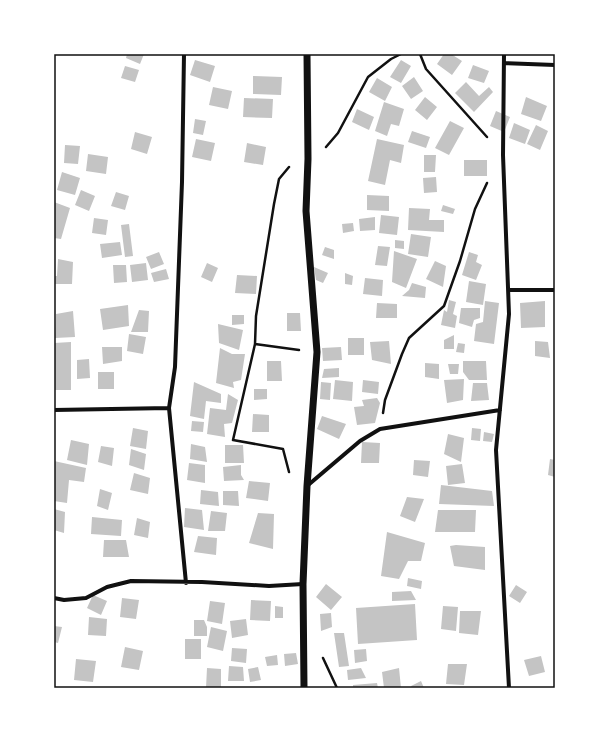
<svg xmlns="http://www.w3.org/2000/svg" width="609" height="742" viewBox="0 0 609 742" font-family="'Nunito Sans',sans-serif">
  <style>
    .building { fill: #c4c4c4 }
    .lines { fill: none; stroke-linecap: round; stroke-linejoin: round }
    .path { stroke: #111; stroke-width: 2.5 }
    .minor { stroke: #111; stroke-width: 4 }
    .tertiary { stroke: #111; stroke-width: 7 }
    .neatline { fill: none; stroke: #111; stroke-width: 1.5 }
  </style>
  <rect width="100%" height="100%" fill="#fff"/>
  <path class="building" d="M127,54H144L140,64L126,58Z
    M444,54H451L462,61L452,75L437,64Z
    M195,60L215,66L210,82L190,75Z
    M401,60L411,66L401,83L390,77Z
    M473,65L489,71L484,83L468,78Z
    M125,66L139,70L135,82L121,78Z
    M253,76L282,77L281,95L253,94Z
    M414,77L423,91L411,99L402,86Z
    M377,78L392,87L385,101L369,92Z
    M466,82L479,96L489,87L493,92L474,112L455,93Z
    M213,87L232,91L228,109L209,105Z
    M425,97L437,107L427,120L415,110Z
    M526,97L547,106L541,121L521,114Z
    M244,98L273,99L272,118L243,117Z
    M384,102L404,109L399,126L391,124L387,136L375,131Z
    M357,109L374,117L369,130L352,122Z
    M496,111L510,117L504,132L490,126Z
    M195,119L206,121L203,135L193,133Z
    M450,121L464,128L449,155L435,148Z
    M514,123L530,130L525,144L509,138Z
    M536,125L548,131L540,150L527,144Z
    M412,131L430,137L426,148L408,142Z
    M135,132L152,137L147,154L131,149Z
    M196,139L215,143L211,161L192,157Z
    M377,139L404,145L401,163L390,160L385,185L368,181Z
    M247,143L266,147L263,165L244,162Z
    M65,145L80,146L78,164L64,163Z
    M88,154L108,157L106,174L86,171Z
    M424,155H436L435,172H424Z
    M464,160H487V176H464Z
    M62,172L80,178L75,195L57,190Z
    M436,177L437,192L424,193L423,178Z
    M81,190L95,196L89,211L75,205Z
    M116,192L129,196L125,210L111,206Z
    M367,195L389,196V211L367,210Z
    M54,202L70,208L61,239L54,238Z
    M443,205L455,209L453,214L441,211Z
    M409,208L430,209L429,220H444V232L408,230Z
    M381,215L399,217L397,235L379,233Z
    M375,217V230L360,231L359,219Z
    M94,218L108,220L106,235L92,233Z
    M353,223L354,231L343,233L342,224Z
    M129,224L133,256L125,257L121,225Z
    M411,234L431,237L428,257L408,254Z
    M395,240L404,241V249L395,248Z
    M120,242L122,255L102,258L100,244Z
    M378,246L390,247L387,266L375,265Z
    M325,247L334,250V259L322,255Z
    M394,251L417,259L406,288L392,282Z
    M159,252L164,264L151,269L146,257Z
    M469,252L478,255L476,262L482,265L476,280L462,275Z
    M58,259L73,262L72,284H54V276H57Z
    M435,261L446,266L443,287L426,279Z
    M146,263L148,280L132,282L130,265Z
    M207,263L218,268L212,282L201,277Z
    M113,265H126L127,282L114,283Z
    M314,267L328,273L323,283L316,280Z
    M166,269L169,279L154,282L151,273Z
    M345,273L353,276L352,285L345,284Z
    M237,275L257,276L256,294L235,293Z
    M365,278L383,280L382,296L363,294Z
    M469,281L486,284L483,305L466,302Z
    M412,283L426,287L425,298L402,296L409,290Z
    M449,300L456,302L453,314L457,316L455,328L441,325L444,310L447,312Z
    M485,301L499,303L494,344L474,341L476,324L483,322Z
    M545,301V327L521,328L520,303Z
    M377,303L397,304V318H376Z
    M128,305L129,326L103,330L100,309Z
    M461,308H480V318L474,320L472,327L459,323Z
    M139,310L149,311L148,332H131Z
    M73,311L75,337L55,338L56,314Z
    M287,313H300L301,331H287Z
    M232,315H244V324L232,325Z
    M218,324L243,330L239,350L219,343Z
    M129,334L146,337L143,354L127,351Z
    M454,335V349H444V340Z
    M348,338H364V355H348Z
    M389,341L391,364L372,360L370,342Z
    M535,341L548,342L550,358L535,356Z
    M71,342V390H54V343Z
    M458,343L465,344L464,353L456,352Z
    M102,347H122V361L103,364Z
    M341,347L342,360L323,361L322,348Z
    M220,348L232,354H245L241,380L233,382L234,388L216,383Z
    M89,359L90,378L77,379V360Z
    M267,361H281L282,381H267Z
    M463,361H486L487,380H469L463,372Z
    M425,363L439,364V379L425,377Z
    M448,364H459L458,374H450Z
    M339,368V377L322,378L324,369Z
    M98,372H114V389H98Z
    M464,379L463,400L447,403L444,380Z
    M335,380L353,382L352,401L333,399Z
    M363,380L379,382L378,394L362,392Z
    M194,382L221,394V403L206,401L204,419L190,416Z
    M321,382L331,383L330,400L320,399Z
    M473,383H487L489,400L471,401Z
    M254,389H267V399L254,400Z
    M228,394L238,400L232,423L224,424L225,437L207,434L210,408L226,410Z
    M377,398L380,403L375,423L357,425L354,407L364,406L362,400Z
    M253,414L269,415V432H252Z
    M322,416L346,424L339,439L317,429Z
    M192,421L204,422L203,432L191,431Z
    M133,428L148,431L146,449L130,446Z
    M472,428L481,429L480,441L471,440Z
    M484,432L494,434L492,442L483,441Z
    M448,434L464,438L461,462L444,454Z
    M71,440L89,444L87,465L67,460Z
    M362,442L380,443L379,463H361Z
    M191,444L205,447L207,462L190,459Z
    M225,445H243L244,463H225Z
    M101,446L114,448L112,466L98,462Z
    M131,449L146,454L144,470L129,465Z
    M550,459L555,460V477L548,475Z
    M414,460L430,461L428,477L413,475Z
    M54,461L86,468L84,482L69,480L67,503L54,501Z
    M189,463L205,465V483L187,480Z
    M462,464L465,483L448,485L446,466Z
    M241,465V475L244,480L224,481L223,467Z
    M134,473L150,478L148,494L130,490Z
    M249,481L270,483L268,501L246,498Z
    M441,485L492,491L494,506L439,504Z
    M100,489L112,493L108,510L97,506Z
    M201,490L218,492L219,506L200,504Z
    M223,491H238L239,506L223,505Z
    M407,497L424,499L415,522L400,516Z
    M185,508L202,510L204,530L184,527Z
    M54,509L65,512L64,533L54,530Z
    M438,510H476L475,532H435Z
    M211,511L227,513L225,531H208Z
    M258,513L274,514L273,549L249,543Z
    M92,517L122,520L121,536L91,534Z
    M137,518L150,522L148,538L134,535Z
    M387,532L425,543L421,561H408L399,579L381,576Z
    M198,536L217,538L216,555L194,552Z
    M104,540H126L129,557H103Z
    M456,545L485,547V570L454,566L450,546Z
    M408,578L422,581L421,589L407,586Z
    M326,584L342,597L331,610L316,597Z
    M516,585L527,592L520,603L509,596Z
    M411,591L416,600L392,601V592Z
    M93,595L107,601L101,615L87,608Z
    M122,598L139,600L136,619L120,617Z
    M251,600L271,601L270,621L250,620Z
    M210,601L225,603L222,624L207,621Z
    M415,604L417,640L358,644L356,608Z
    M275,606L283,607V618H275Z
    M443,606L458,607L456,631L441,629Z
    M460,611H481L478,635L459,633Z
    M331,613L332,627L321,631L320,614Z
    M89,617L107,619L106,636L88,635Z
    M246,619L248,635L232,638L230,621Z
    M194,620H204L207,627V636H194Z
    M54,626L62,627L58,643L54,642Z
    M211,627L227,631L223,651L207,647Z
    M334,633H344L349,666L339,667Z
    M185,639H201V659H185Z
    M125,647L143,651L139,670L121,667Z
    M232,648L247,649L246,663L231,661Z
    M366,649L367,661L355,663L354,650Z
    M296,653L298,664L285,666L284,654Z
    M277,655L278,665L267,666L265,657Z
    M541,656L545,672L529,676L524,660Z
    M76,659L96,661L93,682L74,680Z
    M448,664H467L464,685L446,684Z
    M229,666L243,667L244,681H228Z
    M258,667L261,680L250,682L248,669Z
    M207,668L221,669V688H206Z
    M361,668L366,678L348,680L347,670Z
    M399,668L401,688H384L382,672Z
    M421,681L424,688H412L411,686Z
    M377,683L378,688H353V685Z"/>
  <g class="lines">
    <path class="path" d="M420,54L426,69L487,137
      M326,147L338,133L368,77L391,59L401,54
      M289,167L279,179L274,204L256,316L255,344L233,440L283,449L289,472
      M255,344L299,350
      M383,413L385,400L402,354L409,338L444,306L460,261L475,209L487,183
      M323,658L337,688"/>
    <path class="minor" d="M184,54L182,182L175,367L169,408L186,583
      M504,54L503,155L509,314L496,450L509,688
      M504,63L555,65
      M509,290H555
      M54,410L169,408
      M307,486L360,441L380,429L500,410
      M54,598L64,600L86,598L107,587L131,581L202,582L269,586L303,584"/>
    <path class="tertiary" d="M304,688L303,584L307,486L317,352L306,211L308,159L307,54"/>
  </g>
  <rect width="609" height="742" fill="none" stroke="#ffffff" stroke-width="110"/>
  <rect x="55" y="55" width="499" height="632" class="neatline"/>
</svg>
